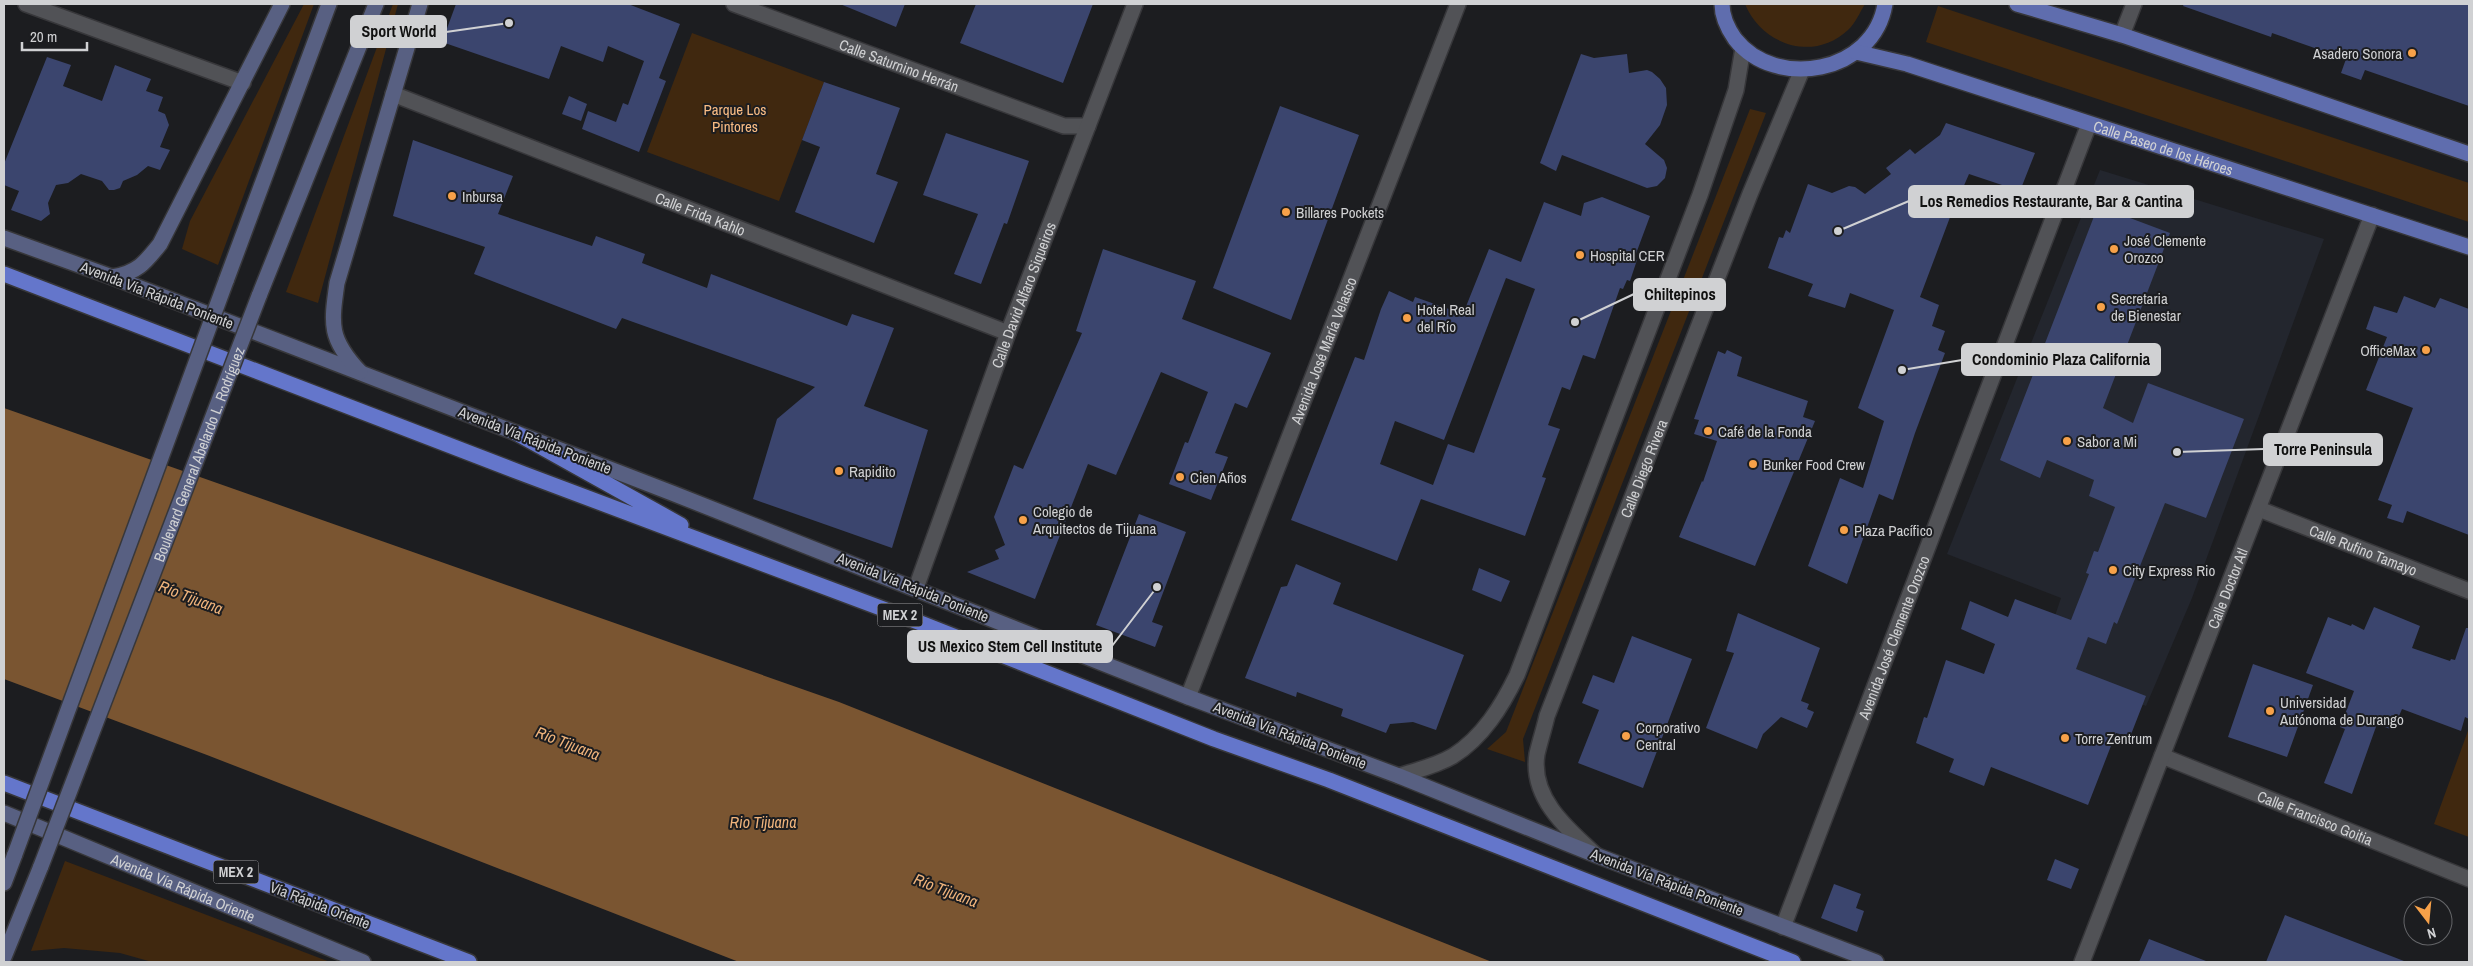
<svg xmlns="http://www.w3.org/2000/svg" width="2473" height="966" viewBox="0 0 2473 966" font-family="'Archivo Narrow',sans-serif">
  <style>
    .built { fill: #23262e }
    .green { fill: #40280f }
    .water { fill: #7a5531 }
    .building { fill: #3b456e; fill-rule: evenodd }
    .lines { fill: none; stroke-linecap: round; stroke-linejoin: round }
    .minor-casing { stroke: #37373a; stroke-width: 18 }
    .tertiary-casing { stroke: #37373a; stroke-width: 18 }
    .secondary-casing { stroke: #37373a; stroke-width: 18 }
    .primary-casing { stroke: #37373a; stroke-width: 18 }
    .trunk-casing { stroke: #37373a; stroke-width: 18 }
    .minor { stroke: #515256; stroke-width: 15 }
    .tertiary { stroke: #515256; stroke-width: 15 }
    .secondary { stroke: #586082; stroke-width: 15 }
    .primary { stroke: #5f6dae; stroke-width: 15 }
    .trunk { stroke: #6476cb; stroke-width: 15 }
    .secondary-bridge-casing { stroke: #37373a; stroke-width: 18; stroke-linecap: butt }
    .secondary-bridge { stroke: #586082; stroke-width: 15 }
    .poi-dot { fill: #f7a149; stroke: #1c1d20; stroke-width: 2 }
    .labels { text-anchor: middle; dominant-baseline: central; stroke-width: 4; stroke-linejoin: round; paint-order: stroke }
    .shield { fill: #1c1d20; stroke: #9a9b9d; stroke-width: 1 }
    .shield-label { font-size: 14px; font-weight: bold; fill: #d0d1d3 }
    .poi-label { font-size: 15px; fill: #d0d1d3; stroke: #1c1d20; text-anchor: start }
    .street-label { font-size: 15px; fill: #d0d1d3; stroke: #1c1d20 }
    .park-label { font-size: 15px; fill: #f9bc84; stroke: #1c1d20 }
    .water-label { font-size: 16px; font-style: italic; fill: #f0b47c; stroke: #1c1d20 }
    .leader { fill: none; stroke: #d0d1d3; stroke-width: 2 }
    .callout-dot { fill: #d0d1d3; stroke: #1c1d20; stroke-width: 2 }
    .callout { fill: #d0d1d3; stroke: #d0d1d3; stroke-width: 2 }
    .callout-label { font-size: 16px; text-anchor: middle; font-weight: bold; fill: #111 }
  </style>
  <rect width="100%" height="100%" fill="#1c1d20"/>
  <path class="built" d="M2100,170L2324,239L2192,598L2146,706L2040,660L2061,598L1947,554Z"/>
  <path class="green" d="M304,4H314L218,265L182,249L190,221Z
    M393,4H398L318,303L286,292Z
    M1745,4H1865C1860,12 1855,24 1848,30C1813,63 1761,44 1745,4Z
    M1938,6L2469,183V222L1926,42Z
    M692,33L824,82L779,201L647,152Z
    M1750,109L1766,113L1523,739L1525,762L1487,749L1506,732Z
    M2469,728V837L2434,824Z
    M65,861L330,962H152L120,953L64,948L31,951Z"/>
  <path class="water" d="M4,408L839,702L1492,962H739L207,755L4,679Z"/>
  <path class="building" d="M456,4H628L680,24L659,78L666,81L639,152L582,129L588,111L616,122L623,103L628,105L644,61L608,46L603,62L561,46L549,79L442,42Z
    M840,4H905L896,27Z
    M976,4H1093L1063,83L960,43Z
    M2184,4H2469V106L2365,70L2361,80L2341,73L2346,59L2272,33L2271,37L2183,6Z
    M1581,54L1594,58L1627,54L1629,73L1647,70L1652,72L1660,79L1666,88L1667,105L1660,125L1645,144L1664,160L1667,168L1665,178L1657,186L1647,188L1562,155L1556,171L1540,163Z
    M47,57L71,65L63,86L102,101L115,65L151,79L146,91L163,97L158,111L165,114L169,125L160,147L170,150L160,170L148,166L137,175L123,181L120,188L114,190H109L102,181L81,174L68,183L56,185L48,203L50,214L41,221L11,210L19,191L4,185V164Z
    M824,82L900,108L876,174L898,182L874,243L795,212L820,147L802,140Z
    M569,96L587,104L581,121L562,114Z
    M1280,106L1359,135L1291,320L1213,288Z
    M1946,123L2035,153L2020,191L1969,174L1959,197L1958,196L1920,297L1939,305L1932,326L1945,331L1938,350L1945,353L1915,433L1893,500L1879,494L1847,584L1808,566L1840,478L1863,488L1884,421L1858,408L1894,310L1850,293L1845,308L1808,296L1813,284L1768,268L1779,237L1783,238L1786,230L1790,233L1808,184L1832,193L1849,186L1855,187L1865,194L1891,174L1886,168L1910,149L1915,154L1940,135Z
    M946,133L1029,161L1007,224L1004,223L981,284L954,274L978,214L923,195Z
    M413,140L513,176L498,214L592,246L596,236L645,254L642,263L707,288L711,274L847,326L852,314L894,328L864,406L928,430L892,548L753,499L777,419L815,387L622,318L616,329L474,274L485,247L393,216Z
    M1602,197L1650,216L1634,259L1637,260L1630,281L1627,280L1623,289L1620,288L1595,359L1583,355L1570,390L1562,387L1548,425L1560,429L1542,477L1546,478L1525,536L1421,499L1397,561L1291,520L1355,357L1364,360L1381,309L1389,291L1413,302L1415,297L1463,314L1489,249L1521,262L1544,202L1581,216L1584,203ZM1506,278L1535,289L1474,453L1448,444L1433,485L1380,464L1395,421L1444,440Z
    M2098,206L2170,233L2103,408L2133,423L2148,383L2244,419L2206,518L2165,503L2117,624L2114,622L2106,644L2088,637L2076,669L2146,696L2130,737L2116,733L2088,805L1991,767L1984,786L1949,772L1954,759L1916,743L1924,717L1927,718L1946,660L1984,674L1995,644L1961,629L1970,601L2008,617L2015,599L2071,620L2089,574L2086,573L2094,551L2098,552L2115,507L2089,496L2094,480L2047,460L2040,478L2000,460Z
    M1103,249L1196,281L1182,319L1271,353L1247,408L1235,403L1215,453L1228,457L1211,500L1169,484L1185,442L1188,443L1208,392L1161,372L1116,475L1088,464L1035,599L967,572L999,559L995,550L1005,545L994,517L1014,465L1023,469L1082,333L1076,331Z
    M2404,296L2435,308L2440,298L2469,309V535L2407,511L2403,523L2387,518L2392,505L2378,500L2413,408L2366,390L2387,337L2366,329L2374,306L2397,313Z
    M1727,350L1742,357L1737,376L1808,401L1803,417L1815,421L1755,566L1679,537L1702,481L1703,482L1717,441L1694,434L1699,420L1694,419L1718,351L1725,354Z
    M1139,514L1186,532L1152,622L1163,626L1155,647L1096,625Z
    M1296,564L1341,583L1333,604L1464,655L1436,730L1413,722L1390,724L1386,733L1341,716L1343,709L1297,692L1296,697L1245,678L1281,587L1287,586Z
    M1479,568L1510,581L1501,602L1472,590Z
    M2374,607L2420,626L2412,648L2450,661L2451,659L2455,660L2466,628H2469V719L2465,717L2461,731L2402,709L2393,730L2377,724L2352,794L2324,783L2345,729L2340,727L2354,691L2306,673L2328,617L2351,626L2352,624L2364,630Z
    M1738,613L1820,648L1801,701L1809,704L1807,709L1814,712L1807,728L1781,717L1763,734L1757,749L1706,728L1734,653L1726,651Z
    M1632,636L1692,659L1643,788L1578,763L1599,710L1582,703L1593,675L1614,683Z
    M2253,664L2313,685L2287,757L2228,737Z
    M2055,859L2079,869L2071,889L2047,880Z
    M1834,884L1861,894L1856,908L1864,911L1857,932L1821,918Z
    M2285,915L2404,961L2403,962H2266Z
    M2149,939L2206,961L2205,962H2139Z"/>
  <g class="lines">
    <g class="minor-casing">
      <g id="minor">
        <path d="M26,4L243,83"/>
        <path id="s1" d="M734,4L1064,126H1088"/>
        <path d="M2122,35L2134,4"/>
        <path id="s2" d="M393,94L1008,333"/>
        <path id="s3" d="M1188,697L1458,4"/>
        <path id="s4" d="M1783,927L2089,124"/>
      </g>
    </g>
    <g class="tertiary-casing">
      <g id="tertiary">
        <path id="s5" d="M2259,509L2469,591"/>
        <path id="s6" d="M916,588L1008,333L1135,4"/>
        <path id="s7" d="M2162,756L2469,879"/>
        <path d="M1399,776C1417,770 1436,766 1453,756C1483,737 1502,706 1517,675L1700,195L1736,90L1743,48"/>
        <path id="s8" d="M1595,854C1566,828 1530,797 1537,754C1540,741 1544,729 1547,716L1750,194L1802,70"/>
        <path id="s9" d="M2082,962L2372,215"/>
      </g>
    </g>
    <g class="secondary-casing">
      <g id="secondary">
        <path d="M4,238L112,277L672,493L1188,697L1399,776L1598,856L1876,962"/>
        <path d="M112,277C137,273 145,263 160,244L282,4"/>
        <path d="M226,281L329,4"/>
        <path d="M259,296L376,4"/>
        <path d="M360,372C329,339 331,325 337,283L420,4"/>
        <path id="s10" d="M4,813L363,962"/>
        <path d="M4,883L15,854"/>
        <path d="M4,957L41,866"/>
      </g>
    </g>
    <g class="primary-casing">
      <g id="primary">
        <path d="M1722,4C1722,16 1728,29 1735,39C1776,91 1874,73 1885,4"/>
        <path d="M2017,4L2122,35L2469,154"/>
        <path id="s11" d="M1856,52L1907,64L2469,247"/>
      </g>
    </g>
    <g class="trunk-casing">
      <path id="trunk" d="M4,274L524,474L918,622L1214,739L1329,780L1793,962
        M516,433L681,525
        M4,783L469,962"/>
    </g>
    <use href="#minor" class="minor"/>
    <use href="#tertiary" class="tertiary"/>
    <use href="#secondary" class="secondary"/>
    <use href="#primary" class="primary"/>
    <use href="#trunk" class="trunk"/>
    <g class="secondary-bridge-casing">
      <g id="secondary-bridge">
        <path d="M15,854L226,281"/>
        <path id="s12" d="M41,866L259,296"/>
      </g>
    </g>
    <use href="#secondary-bridge" class="secondary-bridge"/>
  </g>
  <g class="poi-dot">
    <circle cx="2412" cy="53" r="5"/>
    <circle cx="452" cy="196" r="5"/>
    <circle cx="1286" cy="212" r="5"/>
    <circle cx="2114" cy="249" r="5"/>
    <circle cx="1580" cy="255" r="5"/>
    <circle cx="2101" cy="307" r="5"/>
    <circle cx="1407" cy="318" r="5"/>
    <circle cx="2426" cy="350" r="5"/>
    <circle cx="1708" cy="431" r="5"/>
    <circle cx="2067" cy="441" r="5"/>
    <circle cx="1753" cy="464" r="5"/>
    <circle cx="839" cy="471" r="5"/>
    <circle cx="1180" cy="477" r="5"/>
    <circle cx="1023" cy="520" r="5"/>
    <circle cx="1844" cy="530" r="5"/>
    <circle cx="2113" cy="570" r="5"/>
    <circle cx="2270" cy="711" r="5"/>
    <circle cx="1626" cy="736" r="5"/>
    <circle cx="2065" cy="738" r="5"/>
  </g>
  <g class="labels">
    <g class="shield">
      <rect x="877.5" y="603.5" width="45" height="23" rx="4"/>
      <rect x="213.5" y="860.5" width="45" height="23" rx="4"/>
    </g>
    <g class="shield-label">
      <text x="900" y="615">MEX 2</text>
      <text x="236" y="872">MEX 2</text>
    </g>
    <g class="poi-label">
      <text x="2402" y="53" text-anchor="end">Asadero Sonora</text>
      <text x="462" y="196">Inbursa</text>
      <text x="1296" y="212">Billares Pockets</text>
      <text x="2124" y="240">José Clemente<tspan x="2124" dy="17">Orozco</tspan></text>
      <text x="1590" y="255">Hospital CER</text>
      <text x="2111" y="298">Secretaria<tspan x="2111" dy="17">de Bienestar</tspan></text>
      <text x="1417" y="309">Hotel Real<tspan x="1417" dy="17">del Río</tspan></text>
      <text x="2416" y="350" text-anchor="end">OfficeMax</text>
      <text x="1718" y="431">Café de la Fonda</text>
      <text x="2077" y="441">Sabor a Mi</text>
      <text x="1763" y="464">Bunker Food Crew</text>
      <text x="849" y="471">Rapidito</text>
      <text x="1190" y="477">Cien Años</text>
      <text x="1033" y="511">Colegio de<tspan x="1033" dy="17">Arquitectos de Tijuana</tspan></text>
      <text x="1854" y="530">Plaza Pacífico</text>
      <text x="2123" y="570">City Express Rio</text>
      <text x="2280" y="702">Universidad<tspan x="2280" dy="17">Autónoma de Durango</tspan></text>
      <text x="1636" y="727">Corporativo<tspan x="1636" dy="17">Central</tspan></text>
      <text x="2075" y="738">Torre Zentrum</text>
    </g>
    <g class="street-label">
      <text stroke="none"><textPath href="#s1" startOffset="176">Calle Saturnino Herrán</textPath></text>
      <text stroke="none"><textPath href="#s11" startOffset="322">Calle Paseo de los Héroes</textPath></text>
      <text stroke="none"><textPath href="#s2" startOffset="330">Calle Frida Kahlo</textPath></text>
      <text transform="translate(157 295) rotate(21)">Avenida Vía Rápida Poniente</text>
      <text stroke="none"><textPath href="#s6" startOffset="312">Calle David Alfaro Siqueiros</textPath></text>
      <text stroke="none"><textPath href="#s3" startOffset="372">Avenida José María Velasco</textPath></text>
      <text transform="translate(535 440) rotate(21)">Avenida Vía Rápida Poniente</text>
      <text stroke="none"><textPath href="#s12" startOffset="441">Boulevard General Abelardo L. Rodríguez</textPath></text>
      <text stroke="none"><textPath href="#s8" startOffset="426">Calle Diego Rivera</textPath></text>
      <text stroke="none"><textPath href="#s5" startOffset="112">Calle Rufino Tamayo</textPath></text>
      <text transform="translate(913 587) rotate(22)">Avenida Vía Rápida Poniente</text>
      <text stroke="none"><textPath href="#s9" startOffset="401">Calle Doctor Atl</textPath></text>
      <text stroke="none"><textPath href="#s4" startOffset="310">Avenida José Clemente Orozco</textPath></text>
      <text transform="translate(1290 735) rotate(21)">Avenida Vía Rápida Poniente</text>
      <text stroke="none"><textPath href="#s7" startOffset="165">Calle Francisco Goitia</textPath></text>
      <text transform="translate(1667 882) rotate(21)">Avenida Vía Rápida Poniente</text>
      <text stroke="none"><textPath href="#s10" startOffset="194">Avenida Vía Rápida Oriente</textPath></text>
      <text transform="translate(320 905) rotate(21)">Vía Rápida Oriente</text>
    </g>
    <g class="park-label">
      <text x="735" y="109">Parque Los<tspan x="735" dy="17">Pintores</tspan></text>
    </g>
    <g class="water-label">
      <text transform="translate(191 597) rotate(21)">Río Tijuana</text>
      <text transform="translate(568 743) rotate(21)">Río Tijuana</text>
      <text x="763" y="822">Rio Tijuana</text>
      <text transform="translate(946 890) rotate(21)">Río Tijuana</text>
    </g>
  </g>
  <path class="leader" d="M509 23L446 32M1838 231L1909 201M1575 322L1634 294M1902 370L1962 360M2177 452L2264 449M1157 587L1112 646"/>
  <g class="callout-dot">
    <circle cx="509" cy="23" r="5"/>
    <circle cx="1838" cy="231" r="5"/>
    <circle cx="1575" cy="322" r="5"/>
    <circle cx="1902" cy="370" r="5"/>
    <circle cx="2177" cy="452" r="5"/>
    <circle cx="1157" cy="587" r="5"/>
  </g>
  <g class="callout">
    <rect x="351" y="16" width="95" height="31" rx="5"/>
    <rect x="1909" y="186" width="284" height="31" rx="5"/>
    <rect x="1634" y="279" width="91" height="31" rx="5"/>
    <rect x="1962" y="344" width="198" height="31" rx="5"/>
    <rect x="2264" y="434" width="118" height="31" rx="5"/>
    <rect x="908" y="631" width="204" height="31" rx="5"/>
  </g>
  <g class="callout-label">
    <text x="399" y="37">Sport World</text>
    <text x="2051" y="207">Los Remedios Restaurante, Bar &amp; Cantina</text>
    <text x="1680" y="300">Chiltepinos</text>
    <text x="2061" y="365">Condominio Plaza California</text>
    <text x="2323" y="455">Torre Peninsula</text>
    <text x="1010" y="652">US Mexico Stem Cell Institute</text>
  </g>
  <rect width="2473" height="966" fill="none" stroke="#d0d1d3" stroke-width="10"/>
  <g transform="translate(2428 921) rotate(164)"><circle r="24" fill="#1c1d20" stroke="#646568"/>
  <path d="M0-4L9 19L0 12L-9 19Z" fill="#f7a149"/>
  <text y="-8" font-size="14" font-weight="bold" text-anchor="middle" fill="#d0d1d3">N</text>
  </g>
  <path d="M22 42v8h65v-8" fill="none" stroke="#d0d1d3" stroke-width="2.5"/>
  <text x="30" y="42" font-size="15" fill="#d0d1d3" stroke="#1c1d20" stroke-width="4" paint-order="stroke">20 m</text>
</svg>
